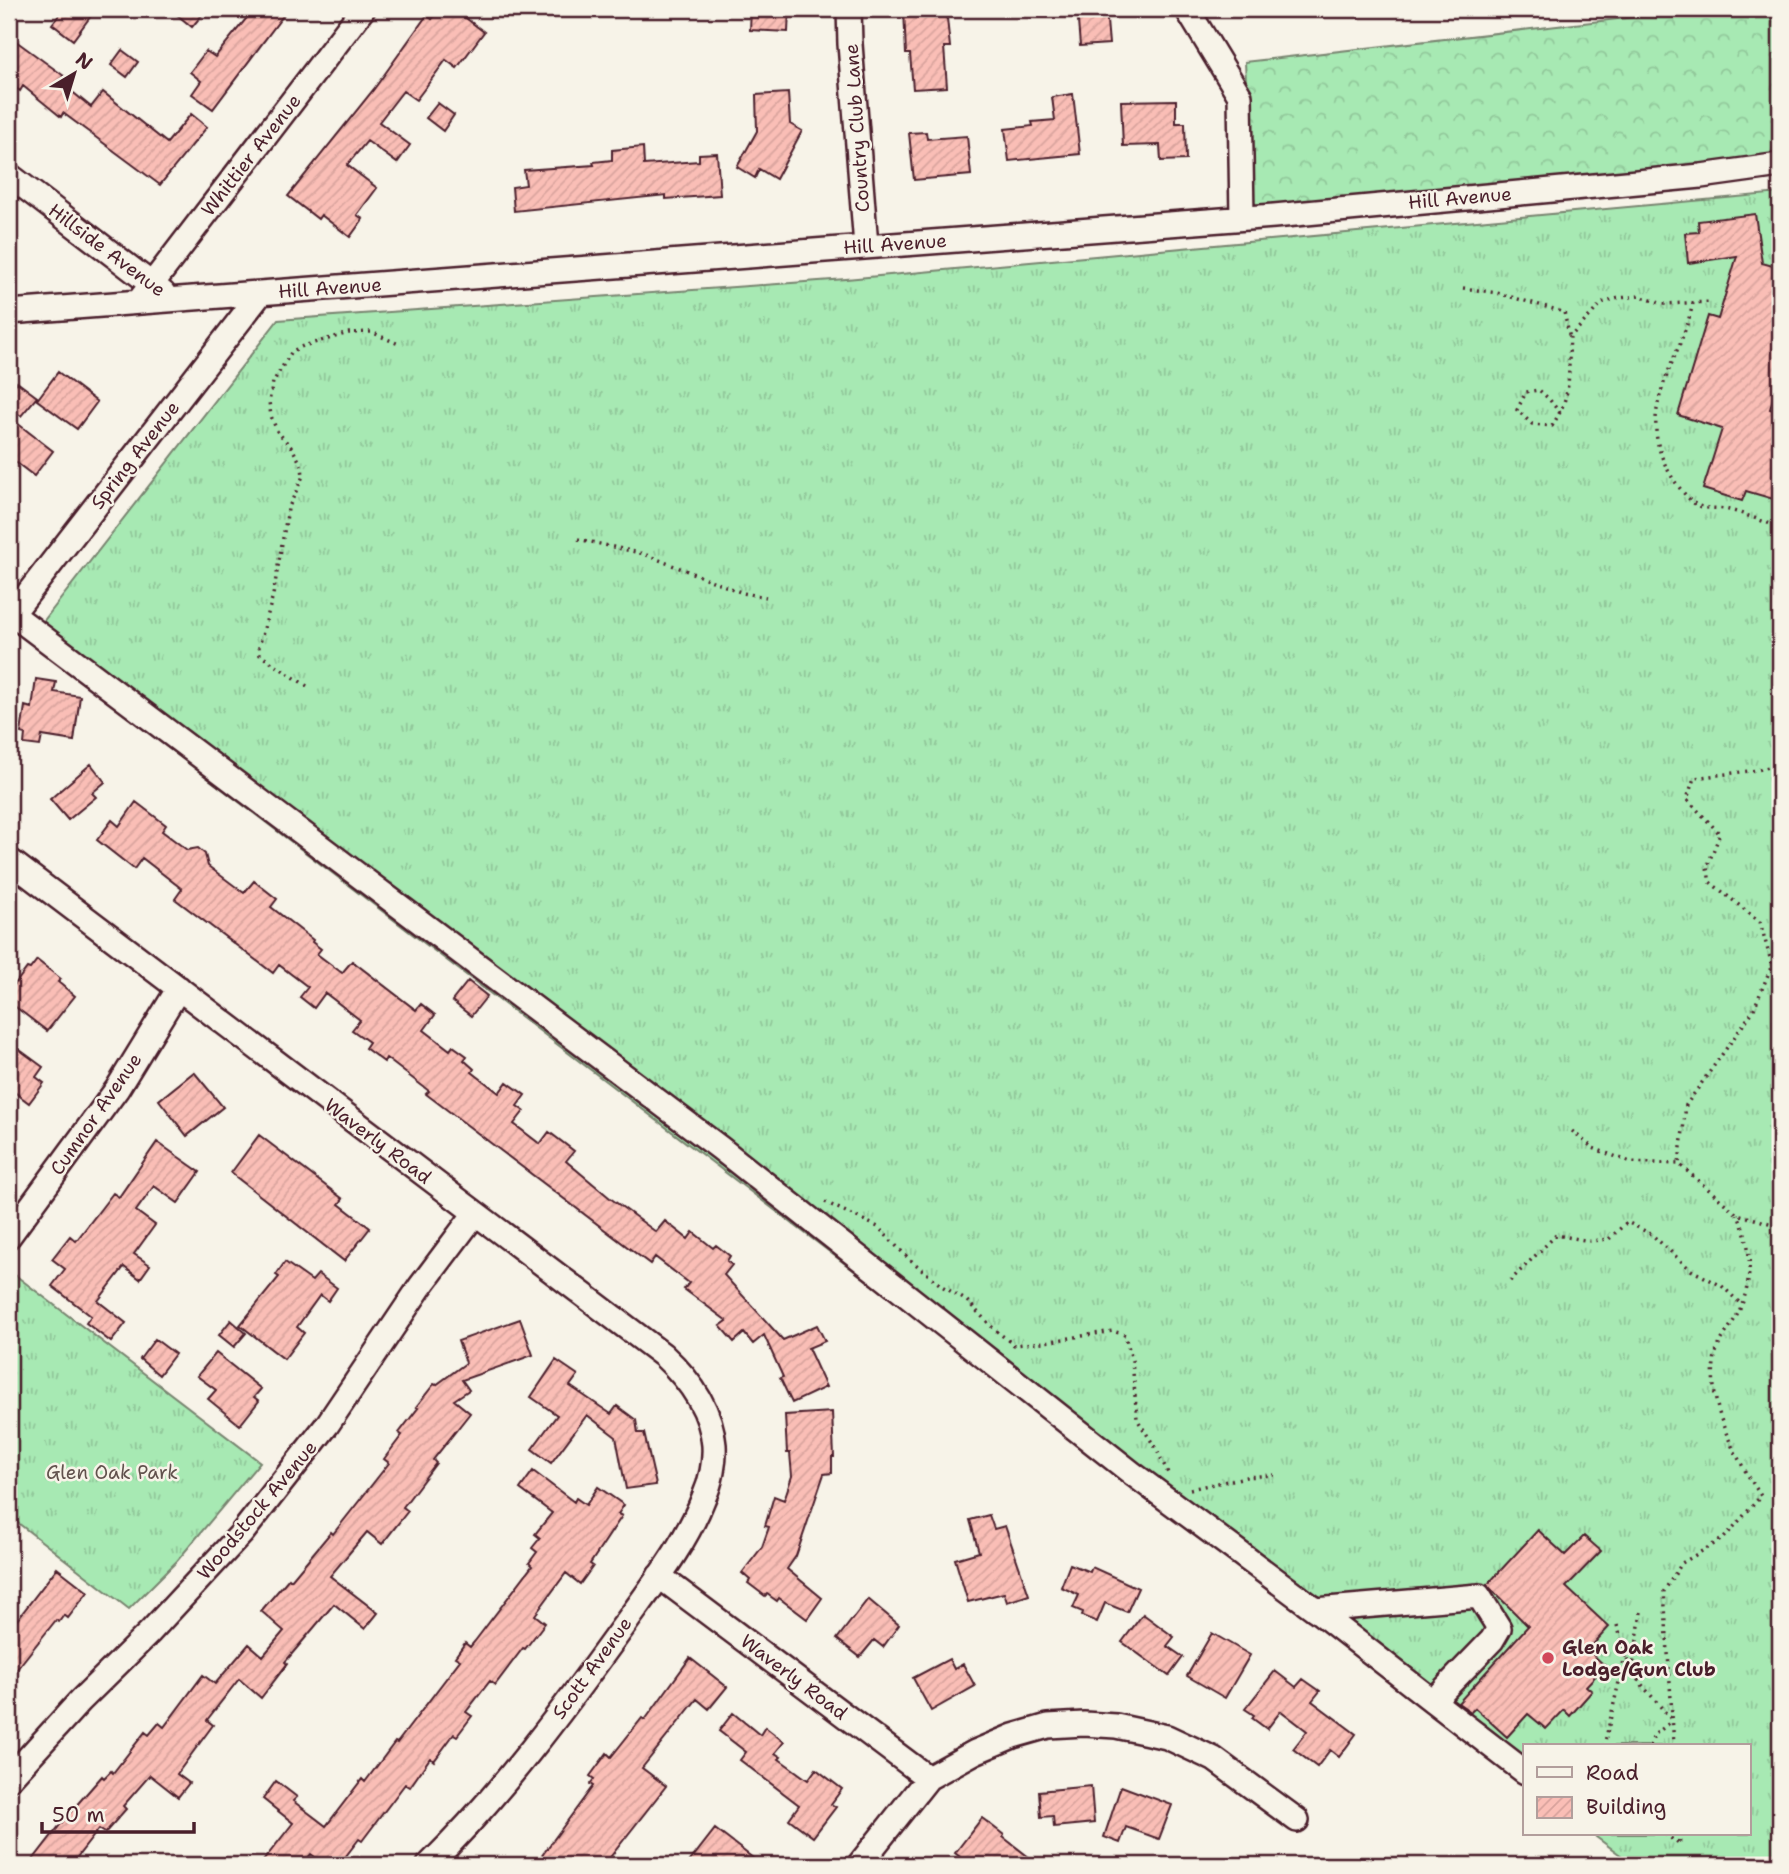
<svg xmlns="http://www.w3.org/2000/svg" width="1789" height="1874" viewBox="0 0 1789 1874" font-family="'Shantell Sans',sans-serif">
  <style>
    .grass { fill: url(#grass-tufts); stroke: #78846f; stroke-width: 2 }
    .forest { fill: url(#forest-crowns); stroke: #78846f; stroke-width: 2 }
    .building { fill: url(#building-hatch); stroke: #4a1f2b; stroke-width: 2 }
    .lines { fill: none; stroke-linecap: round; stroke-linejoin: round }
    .minor-casing { stroke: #4a1f2b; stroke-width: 28 }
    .path { stroke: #4a1f2b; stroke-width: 3.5; stroke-dasharray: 2 5; stroke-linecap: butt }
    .minor { stroke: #f7f3e8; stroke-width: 23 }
    .poi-dot { fill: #d1495b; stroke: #f7f3e8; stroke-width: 2.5 }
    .labels { text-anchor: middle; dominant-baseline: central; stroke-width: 5; stroke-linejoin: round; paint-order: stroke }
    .street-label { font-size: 19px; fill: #4a1f2b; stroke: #f7f3e8 }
    .park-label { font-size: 19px; fill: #61524d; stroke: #f7f3e8 }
    .poi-label { font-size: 19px; font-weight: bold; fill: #4a1f2b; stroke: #f7f3e8; text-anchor: start }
  </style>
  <defs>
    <pattern id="grass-tufts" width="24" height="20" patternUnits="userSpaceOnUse" patternTransform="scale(1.75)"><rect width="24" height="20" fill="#a7e9b3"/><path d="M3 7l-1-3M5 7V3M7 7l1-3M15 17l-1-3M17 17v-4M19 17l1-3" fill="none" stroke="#91c79a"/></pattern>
    <pattern id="forest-crowns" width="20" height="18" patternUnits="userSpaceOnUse" patternTransform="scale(1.75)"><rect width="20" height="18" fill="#a7e9b3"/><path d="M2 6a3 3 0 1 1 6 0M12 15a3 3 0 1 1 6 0" fill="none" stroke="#91c79a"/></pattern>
    <pattern id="building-hatch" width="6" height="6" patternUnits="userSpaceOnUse" patternTransform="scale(1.75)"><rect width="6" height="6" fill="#fabeb6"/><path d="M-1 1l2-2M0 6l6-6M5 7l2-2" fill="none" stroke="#d8a39d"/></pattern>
  </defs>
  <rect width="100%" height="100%" fill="#f7f3e8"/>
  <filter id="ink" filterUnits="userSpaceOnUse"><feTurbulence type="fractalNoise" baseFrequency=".0143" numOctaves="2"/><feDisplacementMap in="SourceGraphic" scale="14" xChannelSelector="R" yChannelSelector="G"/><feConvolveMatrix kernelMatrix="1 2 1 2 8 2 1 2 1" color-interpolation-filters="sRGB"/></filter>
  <g filter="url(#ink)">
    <path class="grass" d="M1780,193V1865H1634L1592,1834H1749V1746H1525V1782L28,641L278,320L846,279Z
      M15,1275L260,1462L177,1561L129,1609L9,1516V1283Z"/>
    <path class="forest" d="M1704,9H1780V153L1645,175L1252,207L1245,62Z"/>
    <path class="building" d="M64,9H96L73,40L52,24Z
      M170,9H207L192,27Z
      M254,9H288L213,109L192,94L201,81L190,72L206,51L215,57Z
      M440,9H454L484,32L457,68L446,60L416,100L403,91L379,122L410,145L397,163L367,141L347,165L377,188L357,215L363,219L350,237L321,215L318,219L288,196L374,89L427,15L432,19Z
      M751,9H789L788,32L750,30Z
      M904,9H946L950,47H944L947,87L913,89L910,54H906Z
      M1077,9H1106L1109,44L1080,46Z
      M9,36L64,76L59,81L91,107L103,92L167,143L191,114L207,127L160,185L63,113L61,117L23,86L20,91L9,83Z
      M122,50L138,62L127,77L111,65Z
      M788,93L790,124L802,131L776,179L759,169L755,178L737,167L757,131L756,95Z
      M1073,94L1080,154L1009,161L1005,129L1033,126L1032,122L1055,120L1052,97Z
      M1176,100V123H1185L1186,160L1161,161L1160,145L1123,146L1121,101Z
      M438,103L454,115L443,131L426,118Z
      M926,132L927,139L967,136L971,175L914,180L909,133Z
      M643,147L644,165L699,161V154L717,153L720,195L666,199V195L514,211L512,187L526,185L524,170L594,165L593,162L612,160V150Z
      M1755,214L1762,263L1780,268V374L1770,409L1780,412V501L1746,491L1742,501L1703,489L1722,429L1678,415L1708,316L1718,319L1737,256L1688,263L1685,233L1699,232L1698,221Z
      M58,372L97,402L77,429L37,400Z
      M17,382L37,397L21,416L9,407V393Z
      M17,423L53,451L34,476L9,457V433Z
      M36,679L56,682L54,692L80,696L74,741L42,736L40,746L24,744L25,734L21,733L25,706L32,708Z
      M91,764L105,782L92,793L96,797L68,820L50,799Z
      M136,802L166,825L162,831L187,850L198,848L205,854L208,866L244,893L254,881L277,899L271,907L313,940L312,942L321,949L317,954L342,973L352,961L416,1010L421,1004L435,1015L424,1030L450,1050L453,1046L467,1056L464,1060L474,1069L472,1072L499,1093L507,1082L525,1095L517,1106L524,1111L514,1124L540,1144L549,1132L574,1151L566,1161L610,1198L656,1232L665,1221L688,1239L693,1232L713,1248L716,1245L730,1256L727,1261L732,1265L724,1275L783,1340L817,1325L825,1341L808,1348L826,1387L792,1403L780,1378L783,1377L764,1335L753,1344L744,1333L734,1342L720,1326L727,1321L684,1289L689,1283L655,1257L650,1264L426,1094L429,1091L386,1058L384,1062L365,1048L369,1042L352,1030L360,1020L325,993L314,1008L300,997L308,987L279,965L273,973L175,899L182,889L142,858L134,869L97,840L112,820L119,826Z
      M37,960L61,979L58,982L75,996L47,1031L9,1002V992L27,968L30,969Z
      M468,981L487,996L471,1016L452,1001Z
      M9,1042L43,1067L36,1077L44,1083L29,1103L9,1088Z
      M194,1072L223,1107L187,1136L159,1100Z
      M259,1135L343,1199L339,1204L370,1228L344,1261L231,1173Z
      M157,1142L200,1172L178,1203L154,1186L136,1211L155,1225L134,1254L150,1265L140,1279L124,1267L98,1301L126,1323L111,1342L86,1323L91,1316L52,1286L65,1269L52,1259L70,1236L76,1241L113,1193L119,1197Z
      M285,1262L312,1281L318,1274L337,1288L328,1301L320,1295L297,1327L304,1333L284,1359L240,1325L279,1277L276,1275Z
      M520,1319L533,1355L462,1380L469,1390L454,1400L470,1413L433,1460L436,1463L403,1507L408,1511L382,1544L367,1532L330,1576L378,1613L365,1629L334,1604L285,1662L287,1664L261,1698L239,1679L207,1720L213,1725L177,1774L189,1783L178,1797L150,1775L123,1806L126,1809L105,1833L99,1829L71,1865H29L67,1816L102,1776L104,1778L111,1771L113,1773L145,1732L149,1735L159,1723L164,1727L203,1675L215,1684L249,1644L263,1656L284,1631L261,1611L289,1578L291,1580L331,1532L333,1534L389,1463L384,1459L402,1435L399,1433L418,1408L416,1407L434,1384L436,1385L466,1363L458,1341Z
      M231,1320L246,1333L234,1347L219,1335Z
      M155,1339L175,1354L159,1375L140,1359Z
      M216,1353L261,1389L254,1397L259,1401L240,1425L208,1399L216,1390L197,1376Z
      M556,1360L578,1375L570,1386L611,1414L617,1406L636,1420L638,1433H644L656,1485L626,1489L616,1437L587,1415L551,1463L532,1449L557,1415L531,1397Z
      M832,1412L834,1457H832V1473L824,1474L796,1556L787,1569L822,1598L807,1619L779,1598L777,1601L767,1594L765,1596L748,1583L750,1580L742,1573L762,1547L769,1527L765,1526L774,1496L784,1500L792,1476L790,1453H787L785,1415Z
      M533,1471L574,1502L576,1498L586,1505L598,1487L624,1505L618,1514L622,1516L590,1564L593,1566L580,1584L566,1573L535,1615L545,1623L525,1649L523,1648L495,1685L490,1681L466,1712L472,1716L457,1736L454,1734L434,1761L430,1758L410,1787L405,1784L362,1841L359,1839L339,1865H326L311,1854L302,1865H260L293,1823L263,1799L276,1781L297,1797L293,1801L326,1826L362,1779L365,1782L395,1742L397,1743L460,1660L455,1657L465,1643L470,1647L475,1641L532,1566L529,1563L537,1552L532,1548L540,1538L535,1534L552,1513L520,1489Z
      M989,1515L994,1529L1005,1526L1029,1595L1007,1602L1004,1593L968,1602L955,1559L979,1552L970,1520Z
      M1538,1530L1565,1555L1584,1536L1601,1551L1566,1587L1609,1627L1588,1650L1605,1666L1586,1686L1592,1691L1570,1716L1564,1710L1546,1729L1528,1714L1507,1737L1475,1708L1471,1712L1458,1703L1528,1626L1487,1585Z
      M1070,1564L1090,1572L1092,1567L1138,1588L1127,1612L1105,1603L1097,1622L1082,1616L1083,1612L1073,1608L1079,1595L1061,1587Z
      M57,1568L88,1592L68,1618L64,1615L59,1622L56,1620L9,1679V1615L16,1621Z
      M868,1599L899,1625L883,1647L874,1640L860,1657L837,1639Z
      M1143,1614L1174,1637L1167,1646L1183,1657L1169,1676L1122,1642Z
      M1212,1633L1250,1655L1225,1698L1187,1676Z
      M690,1658L727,1687L709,1709L697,1699L642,1768L666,1786L604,1865H535L593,1786L590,1784L594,1779L590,1776L607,1753L611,1757L642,1718L645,1720Z
      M949,1659L954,1669L963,1664L975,1686L931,1711L913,1678Z
      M1275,1671L1296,1687L1303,1679L1320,1691L1312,1701L1356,1734L1339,1757L1330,1750L1317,1767L1293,1749L1307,1731L1281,1711L1267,1729L1252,1718L1254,1715L1245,1709Z
      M733,1713L760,1735L765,1727L784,1742L775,1753L781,1757L779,1759L808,1780L816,1769L842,1789L831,1804L836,1807L813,1837L789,1819L799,1805L740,1760L746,1752L719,1731Z
      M1091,1786L1094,1823L1054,1827L1053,1816L1041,1817L1039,1791Z
      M1121,1786L1172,1805L1159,1839L1126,1827L1120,1843L1104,1837Z
      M982,1818L1004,1835L1003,1837L1039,1865H970L955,1853Z
      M715,1829L762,1865H687Z"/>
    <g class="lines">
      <g class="minor-casing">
        <path id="minor" d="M849,9L850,44L866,246
          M1187,9L1240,96L1242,218
          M9,175L163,293
          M139,301L363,9
          M9,312L1274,216L1701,176L1780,165
          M12,614L720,1148L1133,1474L1316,1610L1479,1596L1499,1628L1492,1640L1433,1701L1315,1609
          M9,618L261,293
          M9,860L663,1355C689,1379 711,1408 714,1445C715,1462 711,1482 704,1497C686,1544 652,1586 623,1627C563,1710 502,1793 429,1865
          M9,1236L117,1089L179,988
          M659,1576L928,1778
          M1433,1701L1525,1772
          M9,1779L80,1701L150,1632L242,1533L327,1425L420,1287L474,1215
          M859,1865L928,1778L975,1752L1013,1736L1048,1726L1084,1724L1116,1726L1167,1737L1214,1759L1297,1820"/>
      </g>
      <path class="path" d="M1463,288L1497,293L1564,312L1570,339
        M1693,303C1679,367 1631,411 1672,477C1676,484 1690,502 1697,505C1705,510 1720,507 1729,510C1746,514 1763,522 1780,527
        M1560,413L1549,399L1539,390L1526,392L1517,410L1532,424L1552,426C1574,392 1567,375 1570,337L1602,303L1619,298L1639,296L1663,304L1711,302
        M578,539L644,554L743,593L766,597
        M307,686L260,655L259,647L273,595L288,509L303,476L302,466L292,448L277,431L271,416L269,402L273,382L292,351L303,346L349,333L371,332L401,345
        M1572,1131L1593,1148L1630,1162L1679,1164
        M825,1202L878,1227L907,1257L942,1286L967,1301L994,1329L1014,1345L1051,1341L1113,1331L1125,1335L1132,1360L1137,1419L1157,1450L1168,1473
        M1776,1225L1737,1214L1679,1164L1686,1105L1753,1011L1772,965L1760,922L1710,882L1707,867L1720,834L1687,799L1694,778L1757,770L1780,764
        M1510,1281L1556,1235L1590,1241L1609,1239L1627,1222L1651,1234L1691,1270L1722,1286L1742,1305
        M1190,1489L1246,1477L1274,1475
        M1641,1612L1632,1673L1671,1719
        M1617,1625L1631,1671
        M1604,1746L1626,1652
        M1650,1746L1654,1735L1672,1721
        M1674,1746L1664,1591L1682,1563L1724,1538L1761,1496C1735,1456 1706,1406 1715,1356C1718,1343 1729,1329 1736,1317C1753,1286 1754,1246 1737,1214
        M1665,1834L1680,1845L1679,1834"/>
      <use href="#minor" class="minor"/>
    </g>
  </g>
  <circle class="poi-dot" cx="1548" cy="1658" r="7"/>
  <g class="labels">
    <g class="street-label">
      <text transform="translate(857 128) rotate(-94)">Country Club Lane</text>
      <text transform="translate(251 155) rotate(-52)">Whittier Avenue</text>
      <text transform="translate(1460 198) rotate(-5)">Hill Avenue</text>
      <text transform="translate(895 244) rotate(-4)">Hill Avenue</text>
      <text transform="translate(107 250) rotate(37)">Hillside Avenue</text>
      <text transform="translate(330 288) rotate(-4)">Hill Avenue</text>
      <text transform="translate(135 455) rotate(-52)">Spring Avenue</text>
      <text transform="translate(96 1114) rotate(-55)">Cumnor Avenue</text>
      <text transform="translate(378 1141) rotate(37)">Waverly Road</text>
      <text transform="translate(257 1510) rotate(-50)">Woodstock Avenue</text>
      <text transform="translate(592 1668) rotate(-54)">Scott Avenue</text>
      <text transform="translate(794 1677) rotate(37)">Waverly Road</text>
    </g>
    <g class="park-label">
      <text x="112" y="1472">Glen Oak Park</text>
    </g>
    <g class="poi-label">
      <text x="1562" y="1647">Glen Oak<tspan x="1562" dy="22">Lodge/Gun Club</tspan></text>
    </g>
  </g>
  <rect width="1789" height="1874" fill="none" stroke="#f7f3e8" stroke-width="35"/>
  <rect x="18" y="18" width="1754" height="1839" fill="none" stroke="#4a1f2b" stroke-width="2.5" filter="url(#ink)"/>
  <rect x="1523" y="1744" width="228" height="91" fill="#f7f3e8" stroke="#b29e9c" stroke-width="2"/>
  <rect x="1537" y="1767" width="35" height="10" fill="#f7f3e8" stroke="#b29e9c" stroke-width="2"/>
  <text x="1586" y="1780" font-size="21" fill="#4a1f2b">Road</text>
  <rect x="1537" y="1797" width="35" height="21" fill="url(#building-hatch)" stroke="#b29e9c" stroke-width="2"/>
  <text x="1586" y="1814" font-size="21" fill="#4a1f2b">Building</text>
  <g transform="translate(74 74) rotate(38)" stroke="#f7f3e8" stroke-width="5" paint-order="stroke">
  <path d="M0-5L12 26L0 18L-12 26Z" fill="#4a1f2b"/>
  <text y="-10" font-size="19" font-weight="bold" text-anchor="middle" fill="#4a1f2b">N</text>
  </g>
  <path d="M42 1822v10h152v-10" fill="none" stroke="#4a1f2b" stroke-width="3.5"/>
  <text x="52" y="1822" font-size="21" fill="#4a1f2b" stroke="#f7f3e8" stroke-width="5" paint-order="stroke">50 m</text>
</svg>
